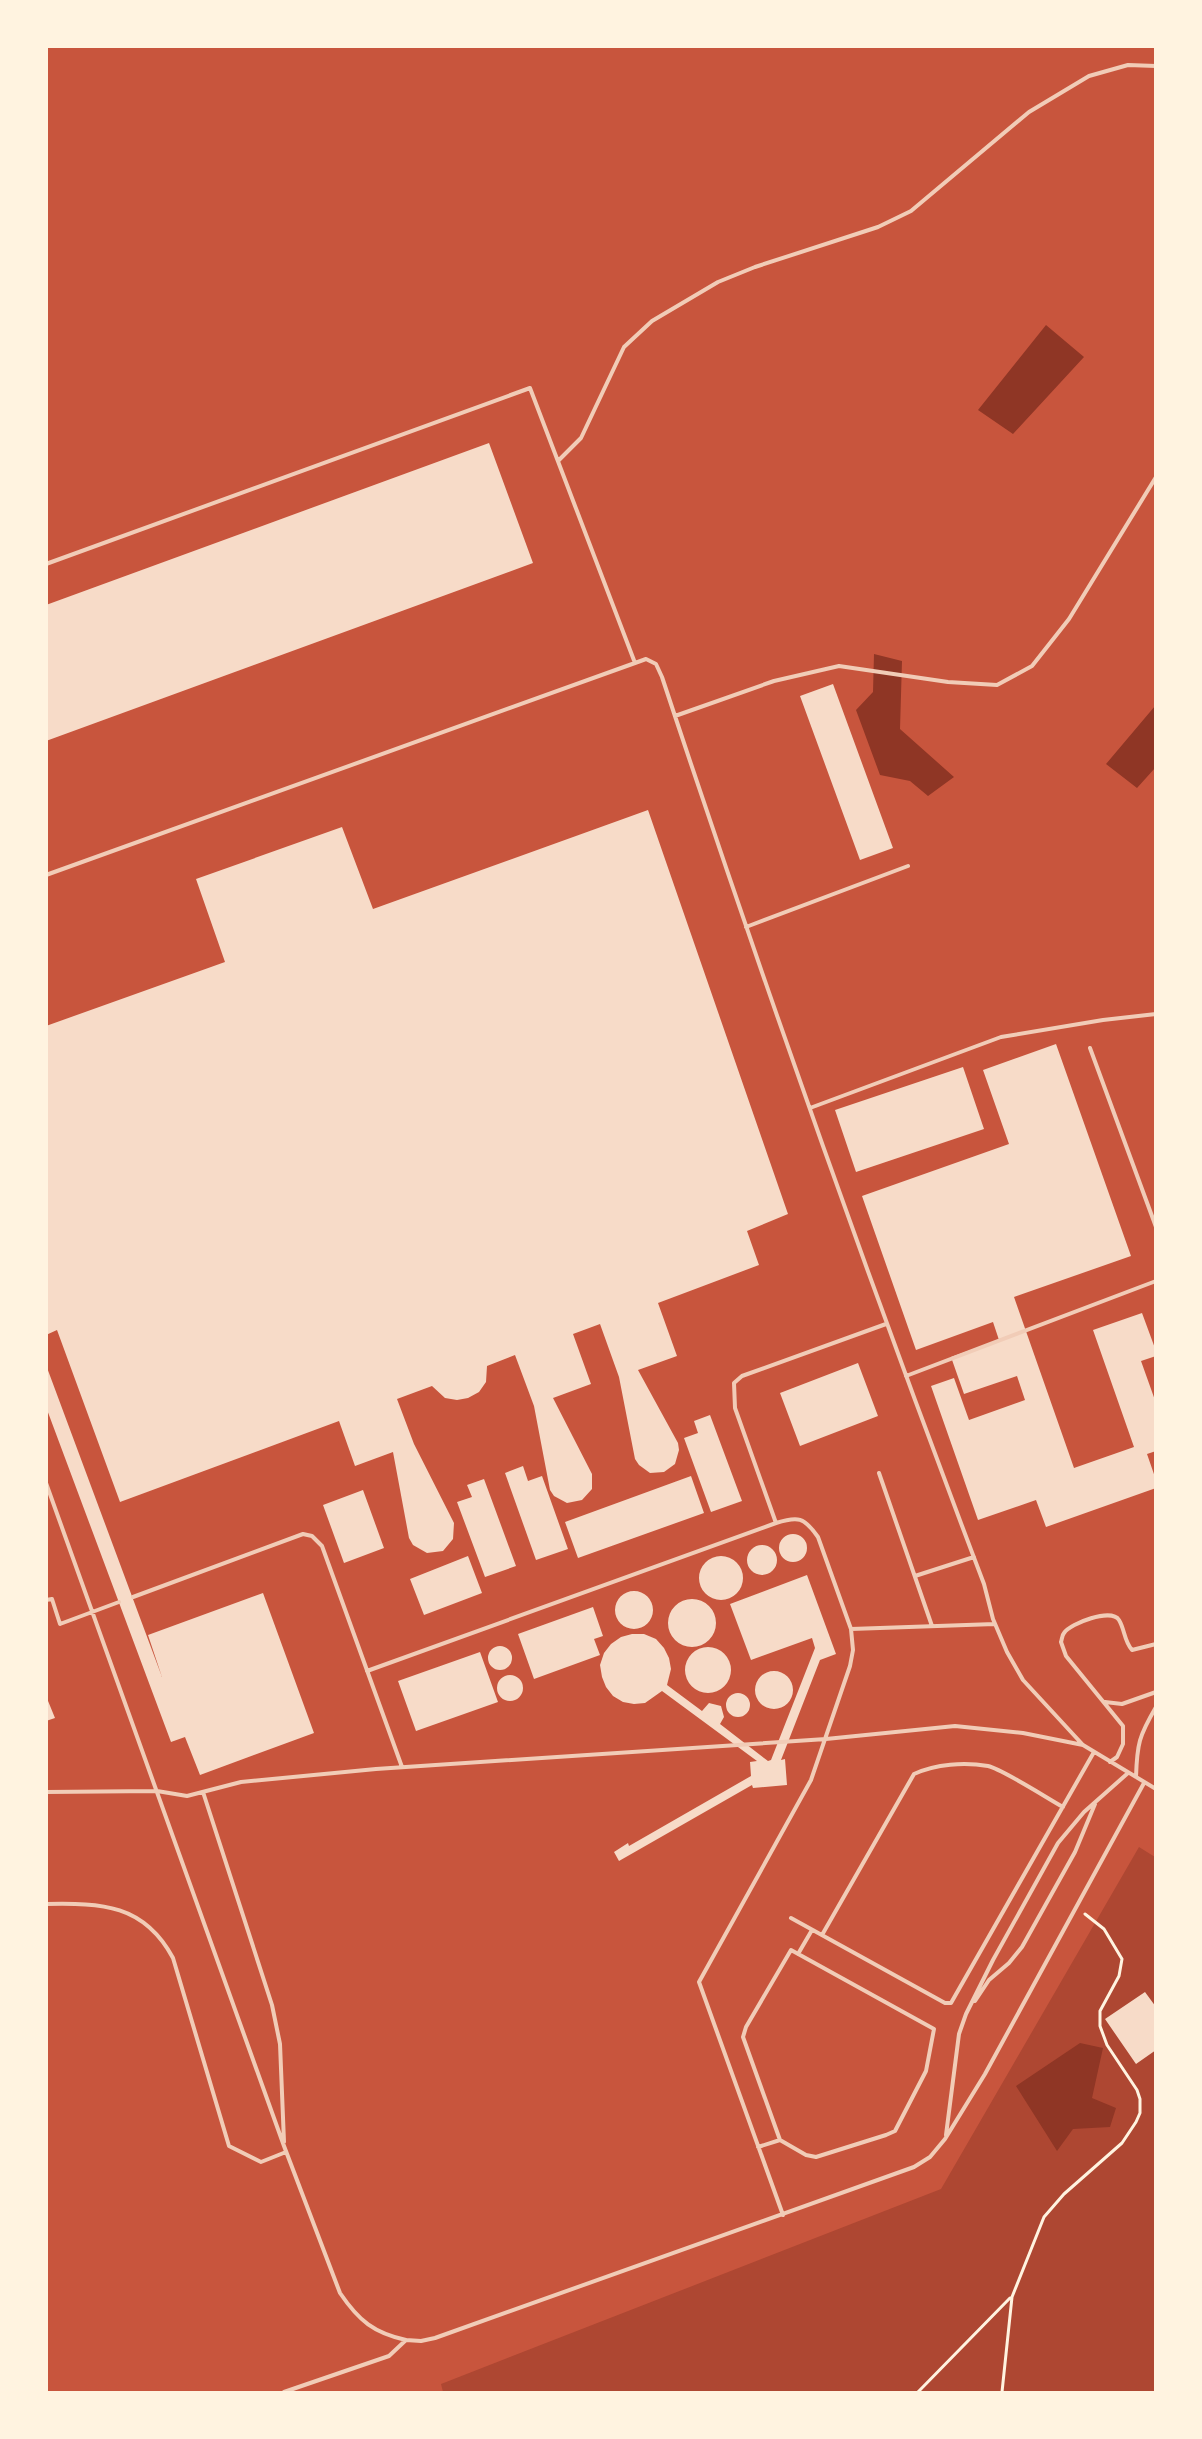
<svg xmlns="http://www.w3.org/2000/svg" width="1202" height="2439" viewBox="0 0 1202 2439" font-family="'Work Sans',sans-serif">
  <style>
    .green { fill: #ae4732 }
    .water { fill: #8f3625 }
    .building { fill: #f7dbc8 }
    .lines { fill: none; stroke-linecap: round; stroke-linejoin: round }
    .path { stroke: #fff3e0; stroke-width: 3 }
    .service { stroke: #f1ccb7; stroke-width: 4 }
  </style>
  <rect width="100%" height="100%" fill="#c8553d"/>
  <path class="green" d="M1139,1847L1155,1857V2392H443L441,2384L941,2189Z"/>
  <path class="water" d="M1046,325L1084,357L1013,434L978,410Z
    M874,654L902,661L900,729L954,777L928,796L910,781L880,775L856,710L873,692Z
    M1155,706V768L1137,788L1106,764Z
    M1080,2043L1103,2048L1092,2098L1116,2108L1110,2127L1073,2129L1057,2151L1016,2086Z"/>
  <path class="building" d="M489,443L533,563L46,741V605Z
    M833,684L893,848L860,860L800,696Z
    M648,810L788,1214L747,1231L759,1265L658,1303L677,1356L638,1370L678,1443L679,1450L675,1464L664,1472L650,1473L639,1465L635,1459L619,1377L600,1324L573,1334L591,1384L553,1398L592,1474V1489L582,1500L567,1503L554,1496L550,1490L534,1406L515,1355L487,1366L486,1382L479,1392L468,1398L457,1400L445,1398L432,1386L397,1399L414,1444L454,1523L453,1539L443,1551L427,1553L413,1545L409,1538L393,1452L355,1466L339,1421L120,1502L57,1330L46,1335V1026L225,962L196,879L342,827L373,909Z
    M1056,1044L1131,1256L1014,1297L1074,1468L1134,1447L1093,1330L1142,1313L1156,1351V1356L1141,1361L1156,1403V1451L1147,1454L1156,1480V1488L1046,1527L1036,1500L978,1520L931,1386L954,1378L969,1420L1025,1400L1017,1376L964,1394L951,1357L999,1340L993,1322L916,1350L862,1196L1009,1144L983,1070Z
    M963,1067L984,1129L856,1172L835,1110Z
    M858,1363L878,1416L800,1446L780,1393Z
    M46,1365L162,1677L148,1635L263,1593L314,1733L200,1775L185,1737L171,1742L46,1407Z
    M710,1415L742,1501L711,1512L684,1438L698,1433L694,1421Z
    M523,1466L528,1481L542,1476L568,1549L536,1560L505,1473Z
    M691,1476L704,1513L578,1558L565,1522Z
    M484,1479L516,1566L485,1577L457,1502L472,1497L467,1485Z
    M363,1490L384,1548L344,1563L323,1505Z
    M779 1548a14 14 0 1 1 28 0a14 14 0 1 1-28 0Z
    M747 1560a15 15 0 1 1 30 0a15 15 0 1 1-30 0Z
    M468,1556L482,1593L424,1615L410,1579Z
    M699 1578a22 22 0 1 1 44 0a22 22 0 1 1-44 0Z
    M807,1575L836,1654L820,1660L781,1760L785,1759L787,1785L753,1788L752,1785L619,1861L614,1852L628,1843L629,1846L751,1776L750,1762L757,1761L662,1691L645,1703L634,1704L623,1702L613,1696L606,1687L602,1677L600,1665L604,1653L611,1644L621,1637L632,1634H644L656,1639L664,1648L669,1658L671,1669L667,1685L702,1711L709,1703L721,1706L724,1717L720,1724L768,1761L771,1760L815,1648L812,1638L751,1660L730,1604Z
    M615 1610a19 19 0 1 1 38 0a19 19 0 1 1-38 0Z
    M668 1623a24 24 0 1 1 48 0a24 24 0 1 1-48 0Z
    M593,1607L603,1636L594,1639L600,1655L534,1679L518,1634Z
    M488 1658a12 12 0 1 1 24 0a12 12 0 1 1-24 0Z
    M685 1670a23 23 0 1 1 46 0a23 23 0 1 1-46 0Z
    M480,1652L498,1702L416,1731L398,1681Z
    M755 1690a19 19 0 1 1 38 0a19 19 0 1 1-38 0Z
    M497 1688a13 13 0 1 1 26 0a13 13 0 1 1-26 0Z
    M726 1705a12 12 0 1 1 24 0a12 12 0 1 1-24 0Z
    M46,1696L55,1718L46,1721Z
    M1145,1992L1156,2007V2050L1136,2064L1105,2019Z"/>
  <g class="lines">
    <path class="path" d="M918,2392L1010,2298
      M1002,2392L1012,2297L1044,2217L1064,2194L1122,2143L1136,2122L1140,2113V2099L1137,2090L1107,2045L1100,2026V2011L1119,1976L1122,1959L1104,1929L1085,1914"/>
    <path class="service" d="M558,461L581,438L624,347L652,321L718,282L755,267L878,227L911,211L1029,112L1089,76L1128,65L1156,66
      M46,564L530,388L635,663L646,659L656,664L662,677C763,982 870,1284 984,1584L993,1619L1007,1652L1023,1680L1083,1745L1156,1789
      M675,716L774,681L839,666L948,682L997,685L1032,666L1069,619L1156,477
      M46,875L635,663
      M746,927L908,866
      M1090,1048L1156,1227
      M810,1108L1001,1037L1103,1020L1156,1014
      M906,1376L1156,1281
      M879,1473L932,1626
      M46,1483L284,2146L340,2293C359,2321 374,2333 406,2340
      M776,1523L735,1408L734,1383L742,1376L886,1324
      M915,1576L974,1557
      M133,1597L303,1534L312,1536L322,1546L402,1767
      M46,1600L52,1599L60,1624L119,1602
      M851,1629L995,1624
      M367,1671L776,1523C798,1516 804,1517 818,1537L851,1629L853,1650L850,1666L811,1780L699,1982L783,2215
      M1105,1702L1122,1704L1156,1692
      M1110,1762L1117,1757L1123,1744V1726L1066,1656L1061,1642C1062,1639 1062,1635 1064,1633C1071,1623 1111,1608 1119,1620C1125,1630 1124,1641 1132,1650L1156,1644
      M1136,1777C1137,1744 1139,1736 1156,1707
      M46,1792L157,1791L187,1796L241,1782L376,1769L826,1739L955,1726L1023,1733L1083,1745
      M203,1792L272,2005L280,2044L284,2142
      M46,1904C102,1903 144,1904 173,1958L229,2146L261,2162L286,2152
      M791,1918L945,2003H951L1094,1752
      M822,1935L914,1774C936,1764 964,1762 988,1766C1002,1769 1047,1798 1063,1807
      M798,1954L812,1930
      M975,2001L989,1980L1009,1963L1022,1947L1075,1852L1095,1804
      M946,2135L959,2034L966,2014L993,1960L1058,1843L1084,1812L1128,1773
      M758,2147L780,2140L743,2037L746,2027L791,1950L934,2029L926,2071L895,2131L886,2135L816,2157L806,2155L780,2140
      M284,2392L389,2356L406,2340L421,2341L435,2338L914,2167L930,2157L945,2139L985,2074L1144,1783"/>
  </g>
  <rect width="1202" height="2439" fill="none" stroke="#fff3e0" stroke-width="96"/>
</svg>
